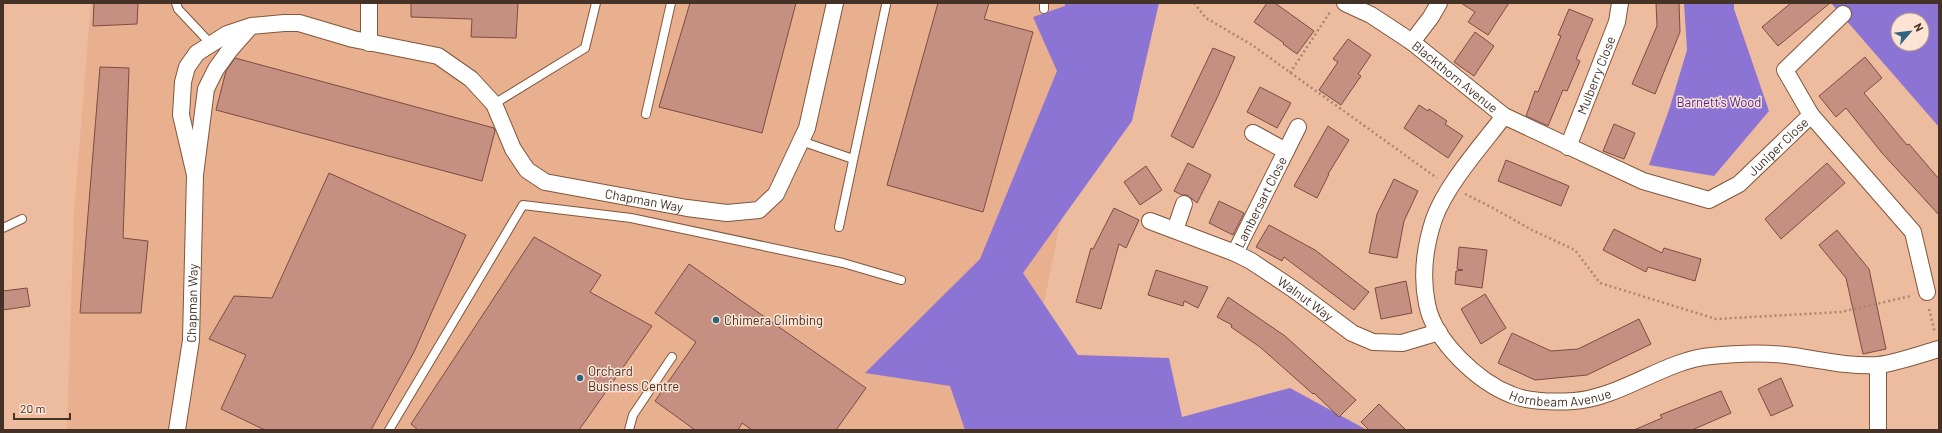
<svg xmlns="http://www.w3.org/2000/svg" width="1942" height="433" viewBox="0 0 1942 433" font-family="Barlow,sans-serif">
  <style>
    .built { fill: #e8b08f }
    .forest { fill: #8c74d5; fill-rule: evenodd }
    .building { fill: #c58f82; stroke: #7d4c41 }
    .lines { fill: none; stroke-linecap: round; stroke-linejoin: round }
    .service-casing { stroke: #81563b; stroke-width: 10 }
    .minor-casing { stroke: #81563b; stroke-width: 18 }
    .path { stroke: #ab856f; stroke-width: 2.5; stroke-dasharray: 2 3; stroke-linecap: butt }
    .service { stroke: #fff; stroke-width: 8 }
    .minor { stroke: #fff; stroke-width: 16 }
    .poi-dot { fill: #2e6480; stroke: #fce3d4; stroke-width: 1.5 }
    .labels { text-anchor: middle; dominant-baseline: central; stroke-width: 3; stroke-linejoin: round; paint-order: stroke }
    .street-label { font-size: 13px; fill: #453226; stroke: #fce3d4 }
    .park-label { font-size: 13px; fill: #50289a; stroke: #fce3d4 }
    .poi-label { font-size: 13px; fill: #453226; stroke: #fce3d4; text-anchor: start }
  </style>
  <rect width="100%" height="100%" fill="#edbc9e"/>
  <path class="built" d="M91,3H1105L1018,430H67L74,210Z"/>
  <path class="forest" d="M1065,3H1159L1132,121L1023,273L1078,355L1169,358L1182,417L1290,388L1367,430H965L950,386L865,373L980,259L1057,71L1033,17L1065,6Z
    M1684,3H1734V9L1769,111L1714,176L1649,165L1669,110L1687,50Z
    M1831,3H1939V127ZM1898,20H1922V44H1898Z"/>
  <path class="building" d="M94,3H138L137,24L93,26Z
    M411,3H518L516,38L471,37L472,19L411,17Z
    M690,3H796L762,133L659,107Z
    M938,3H989L984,19L1033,32L983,212L887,185Z
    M1267,3H1275L1314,31L1297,54L1283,44L1284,43L1254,22Z
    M1461,3H1509L1488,35L1468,22L1475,12Z
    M1656,3H1679L1680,32L1655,94L1632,84L1657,26Z
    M1791,3H1830L1778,46L1762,27Z
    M1569,9L1593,19L1576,59L1580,61L1567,91L1563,90L1548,126L1526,116L1535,91L1538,92L1561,36L1558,35Z
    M1475,32L1494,46L1474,76L1454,62Z
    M1348,39L1371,55L1358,74L1361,76L1341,105L1319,90L1338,62L1333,59Z
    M1213,48L1235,57L1217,98L1193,148L1171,136Z
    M1865,57L1882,78L1864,93L1907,145L1909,144L1939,179V215L1882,153L1846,108L1836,117L1819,96Z
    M235,58L494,128L495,131L482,181L216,110L226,71Z
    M100,67L129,68L123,238L148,241L141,313H80Z
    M1260,87L1291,103L1277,128L1247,112Z
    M1419,105L1428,111L1429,109L1447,121L1445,124L1463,136L1448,158L1404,128Z
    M1614,124L1635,133L1624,159L1603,151Z
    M1328,126L1349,140L1328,174H1329L1317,198L1294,186Z
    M1506,160L1569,186L1561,206L1498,181Z
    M1188,163L1211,175L1197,203L1187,195H1182L1174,191Z
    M1827,163L1845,183L1781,239L1765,219Z
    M1146,166L1162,190L1140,205L1124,182Z
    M329,173L466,235L414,352L371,430H265L221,409L246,355L209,339L234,296L272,298Z
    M1394,179L1418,191L1404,221L1397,258L1369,253L1377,214Z
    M1219,201L1244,213L1233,235L1209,223Z
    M1114,208L1139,220L1126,248L1119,244L1101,309L1076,302L1091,248L1093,249Z
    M1269,225L1315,250L1369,292L1354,310L1284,257L1282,261L1256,247Z
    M1614,229L1662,253L1664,248L1701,259L1695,281L1648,267L1646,272L1603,250Z
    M1837,230L1869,269L1886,349L1863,354L1846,278L1819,245Z
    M534,237L601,275L590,292L652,326L579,430H418L411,424Z
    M1459,247L1487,250L1482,288L1455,284L1456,271L1463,270L1457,269Z
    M689,264L866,388L836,430H752L742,423L738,430H695L655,401L696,342L655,313Z
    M1156,270L1208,287L1198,308L1184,301L1183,306L1148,295Z
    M1406,281L1412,313L1381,319L1375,288Z
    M27,288L30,306L3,310V291Z
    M1485,294L1506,328L1481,344L1461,309Z
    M1228,297L1285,336L1356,400L1339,417L1314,393L1313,394L1260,347L1231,327L1232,325L1217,317Z
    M1639,319L1651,344L1587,375L1535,380L1498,363L1512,333L1551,351L1578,349Z
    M1781,378L1793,406L1771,416L1758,389Z
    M1721,391L1731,413L1692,430H1634L1662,418L1660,415Z
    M1379,404L1406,430H1369L1361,422Z"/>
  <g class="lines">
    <g class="service-casing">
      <path id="service" d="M176,3L178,9L211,44
        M1044,9V3
        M494,104L585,48L596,3
        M646,114L671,3
        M801,141L853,159
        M839,227L886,5
        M3,228L22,219
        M389,430L523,205L631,218L843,263L901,280
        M629,430L633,415L672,357"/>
    </g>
    <g class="minor-casing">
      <g id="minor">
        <path id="s1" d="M1345,3L1371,15L1412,42L1504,116L1643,181L1709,200L1739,184L1811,115L1913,232L1927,292"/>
        <path d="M1412,42L1431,17L1439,3"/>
        <path d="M369,43V3"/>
        <path d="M1811,115L1785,70L1843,14"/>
        <path id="s2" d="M1504,116C1482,145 1446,185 1434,219C1425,246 1421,275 1427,304C1434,341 1478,382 1512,395C1529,402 1556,402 1574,401C1620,398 1665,360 1711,356C1738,353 1766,352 1793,356C1822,360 1849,367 1878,365C1896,363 1921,354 1939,349"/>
        <path d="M1253,133L1286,151"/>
        <path id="s3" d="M1568,147L1617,22L1620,3"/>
        <path id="s4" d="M195,175L181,115L183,82L187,67L197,53L227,34L251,26L284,23H299L353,39L438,56L471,79L494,104L513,149L527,170L545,182L687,208L727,213L759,210L776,194L807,128L835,3"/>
        <path id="s5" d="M1150,221L1235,253L1251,261L1296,291L1352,333L1373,342L1402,343L1439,332"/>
        <path d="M1175,230L1184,204"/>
        <path id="s6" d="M1235,253L1298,127"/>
        <path id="s7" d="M177,430L191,340L195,175L206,89L216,69L229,51L250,27"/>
        <path d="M1878,430V365"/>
      </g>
    </g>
    <path class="path" d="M1194,3L1206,18L1252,45L1437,178
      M1290,73L1330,12
      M1465,194L1493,208L1532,230L1575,250L1600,283L1716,319L1841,312L1911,296
      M1929,309L1935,333"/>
    <use href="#service" class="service"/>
    <use href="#minor" class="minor"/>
  </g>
  <g class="poi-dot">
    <circle cx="716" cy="320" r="4"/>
    <circle cx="580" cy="378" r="4"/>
  </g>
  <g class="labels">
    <g class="street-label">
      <text stroke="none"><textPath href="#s3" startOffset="77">Mulberry Close</textPath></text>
      <text stroke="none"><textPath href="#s1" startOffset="133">Blackthorn Avenue</textPath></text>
      <text stroke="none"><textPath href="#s1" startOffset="506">Juniper Close</textPath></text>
      <text stroke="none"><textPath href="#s4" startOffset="650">Chapman Way</textPath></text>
      <text stroke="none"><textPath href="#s6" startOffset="57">Lambersart Close</textPath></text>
      <text stroke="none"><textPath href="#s5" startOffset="175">Walnut Way</textPath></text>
      <text stroke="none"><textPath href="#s7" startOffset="128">Chapman Way</textPath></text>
      <text stroke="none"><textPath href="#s2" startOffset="389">Hornbeam Avenue</textPath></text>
    </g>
    <g class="park-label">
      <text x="1719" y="102">Barnett's Wood</text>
    </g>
    <g class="poi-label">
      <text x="724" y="320">Chimera Climbing</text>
      <text x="588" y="371">Orchard<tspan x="588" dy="15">Business Centre</tspan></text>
    </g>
  </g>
  <rect width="1942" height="433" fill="none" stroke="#453226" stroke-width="8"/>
  <g transform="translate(1910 32) rotate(62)"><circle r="19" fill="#fce3d4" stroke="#b39c8e"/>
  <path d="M0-3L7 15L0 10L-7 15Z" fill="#2e6480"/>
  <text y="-6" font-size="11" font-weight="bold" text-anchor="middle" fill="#453226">N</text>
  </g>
  <path d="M14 413v6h56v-6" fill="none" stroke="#453226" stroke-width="2"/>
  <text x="20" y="413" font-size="12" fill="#453226" stroke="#fce3d4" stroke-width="3" paint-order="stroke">20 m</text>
</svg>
